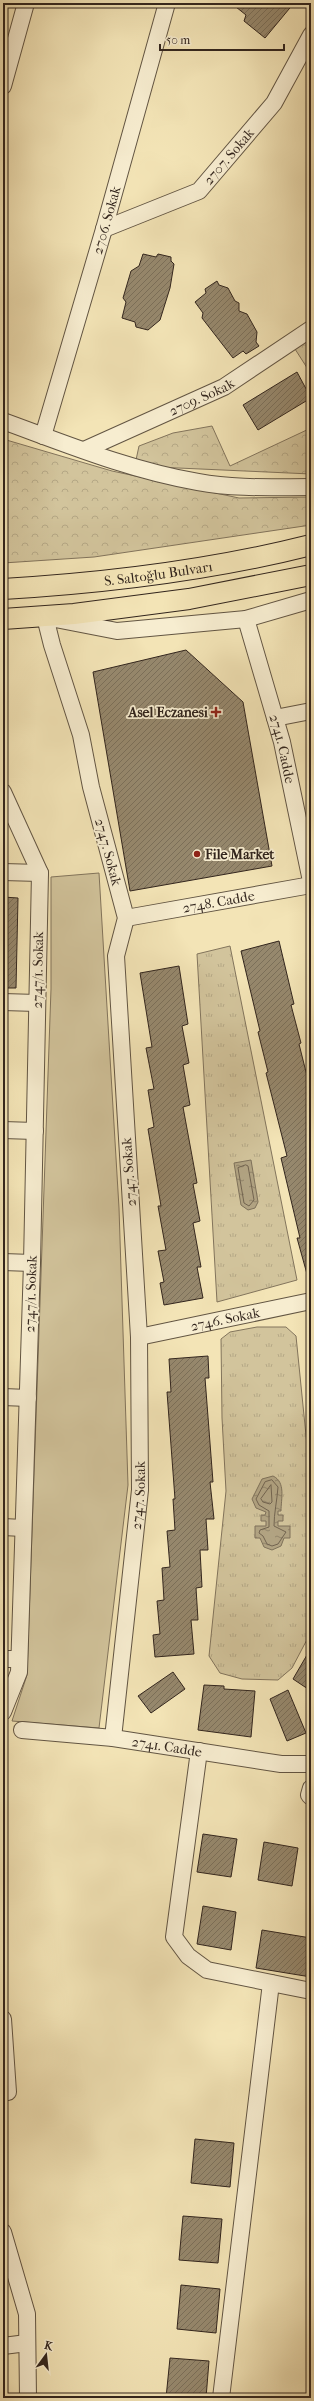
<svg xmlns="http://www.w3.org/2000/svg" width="314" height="2401" viewBox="0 0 314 2401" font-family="'IM FELL French Canon',serif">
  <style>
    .grass { fill: url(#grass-tufts); stroke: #82745c }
    .forest { fill: url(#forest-crowns); stroke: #82745c }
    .park { fill: #d2c49c; stroke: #82745c }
    .water { fill: url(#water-ripples); stroke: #7e715a }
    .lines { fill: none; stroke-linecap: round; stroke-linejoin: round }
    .shore { stroke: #726450; stroke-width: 1 }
    .building { fill: url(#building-hatch); stroke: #32251d }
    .minor-casing { stroke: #625543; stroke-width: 18 }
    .major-casing { stroke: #32251d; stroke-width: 22 }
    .minor { stroke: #f7edd0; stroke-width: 16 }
    .major { stroke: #f3e4b6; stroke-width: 20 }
    .poi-dot { fill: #8f2418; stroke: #f7edd0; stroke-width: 1.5 }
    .labels { text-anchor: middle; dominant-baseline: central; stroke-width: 3.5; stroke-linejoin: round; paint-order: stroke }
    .street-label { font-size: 14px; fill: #32251d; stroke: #f7edd0 }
    .poi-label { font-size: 14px; font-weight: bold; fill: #32251d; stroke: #f7edd0; text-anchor: end }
  </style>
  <defs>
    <pattern id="grass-tufts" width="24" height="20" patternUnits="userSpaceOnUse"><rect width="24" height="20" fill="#d2c49c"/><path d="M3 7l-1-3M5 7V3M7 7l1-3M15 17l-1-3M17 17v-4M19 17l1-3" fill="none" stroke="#b5a886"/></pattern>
    <pattern id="forest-crowns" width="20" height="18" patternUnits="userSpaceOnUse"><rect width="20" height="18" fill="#d2c49c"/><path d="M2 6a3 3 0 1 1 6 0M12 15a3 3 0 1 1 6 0" fill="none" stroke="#b5a886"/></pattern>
    <pattern id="water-ripples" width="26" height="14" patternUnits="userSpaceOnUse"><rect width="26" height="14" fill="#b1a382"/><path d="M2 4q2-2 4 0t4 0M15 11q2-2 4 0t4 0" fill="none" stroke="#91856a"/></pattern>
    <pattern id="building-hatch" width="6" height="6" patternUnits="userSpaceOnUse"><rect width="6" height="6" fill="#96886d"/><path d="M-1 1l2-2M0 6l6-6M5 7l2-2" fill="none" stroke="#7b6f59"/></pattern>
  </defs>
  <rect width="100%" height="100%" fill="#f3e4b6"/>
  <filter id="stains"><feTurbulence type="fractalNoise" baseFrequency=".005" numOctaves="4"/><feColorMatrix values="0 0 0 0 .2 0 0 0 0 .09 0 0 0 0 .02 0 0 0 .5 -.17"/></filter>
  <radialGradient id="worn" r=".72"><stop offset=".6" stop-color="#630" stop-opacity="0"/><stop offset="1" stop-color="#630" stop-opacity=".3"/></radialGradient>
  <path class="grass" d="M230,946L297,1280L217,1302L197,954Z
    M257,1327H286L296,1336L311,1485V1632L292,1668L278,1680L242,1679L220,1673L209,1656L226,1491L222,1418L221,1339L230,1332Z"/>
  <path class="forest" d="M311,338V374L295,349Z
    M212,426L230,466L311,428V474L156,467L136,460L139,446L173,433Z
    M3,439L112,471L239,498L311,497V525L94,557L3,563Z"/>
  <path class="park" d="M99,873L119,1208L128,1485L99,1728L12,1721L27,1675L51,989V877Z"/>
  <path class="water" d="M251,1160L258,1202L255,1208L248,1210L241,1205L234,1163Z
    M273,1476C286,1482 281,1499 281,1511H278V1515H283V1521H278V1526H290V1538H284L281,1546L272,1550L264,1547L260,1538H255V1526H266V1521H261V1515H265L266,1512L256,1508L252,1499L262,1479Z"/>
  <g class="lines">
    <path class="shore" d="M246,1165L248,1166L254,1200L249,1206L244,1203L238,1168Z
      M272,1480L278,1487C277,1501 274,1513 274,1526L286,1532L278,1544L272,1546L267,1544L263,1536L259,1533L260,1530L269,1527V1511L259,1505L256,1499L265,1482Z
      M271,1485L272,1502L270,1504L263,1502L261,1499Z"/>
  </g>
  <path class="building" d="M231,3H294L265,38L244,21L246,15Z
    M143,254L156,257L158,254L171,257V261L174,264L170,288L160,320L148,330L136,327L135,322L122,318L126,302L123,298L131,271L139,266Z
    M217,281L219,285L228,288L235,301L239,303V311L247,314L257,332L256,342L259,346L246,354L243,351L233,358L202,318L203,313L195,302L206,293L205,289Z
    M297,372L311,398L258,430L243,405Z
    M186,650L243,702L272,866L130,891L93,672Z
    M3,897L18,898L16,988H3Z
    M279,941L294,1004L291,1005L301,1043L299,1044L311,1092V1274H307L297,1238H300L281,1158L287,1156L266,1073L268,1072L258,1032L260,1031L241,951Z
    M179,966L188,1024L182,1026L189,1063L183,1065L190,1105L183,1107L197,1183L193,1184L200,1221L193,1223L201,1267H197L203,1298L164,1305L160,1283L164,1282L158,1251L166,1250L158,1206H161L148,1129L154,1127L148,1090L154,1089L146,1048L152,1047L140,973Z
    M208,1356L209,1378H205L213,1482H210L214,1519H206L208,1550H200L202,1587L196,1588L198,1620H191L194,1654L155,1657L153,1635L160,1634L157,1601L164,1600L162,1568L170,1567L167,1531L175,1530L173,1499H175L167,1392H171L169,1359Z
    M311,1648V1691L293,1679Z
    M173,1672L185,1689L151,1713L138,1696Z
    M204,1685L224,1686V1689L255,1691L251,1737L198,1730Z
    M288,1690L306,1733L287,1741L270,1699Z
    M203,1834L237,1839L231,1877L197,1872Z
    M264,1842L298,1848L292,1886L258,1880Z
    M203,1906L236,1912L231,1950L197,1944Z
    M262,1930L311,1938V1977L256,1968Z
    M195,2139L234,2143L230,2187L191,2183Z
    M183,2216L222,2219L218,2263L179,2260Z
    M181,2285L220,2289L216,2333L177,2329Z
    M170,2358L209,2361L206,2398H166Z"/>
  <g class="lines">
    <g class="minor-casing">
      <g id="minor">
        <path d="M3,86L26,3"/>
        <path id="s1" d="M104,229L199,191L274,103L311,35"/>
        <path d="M3,421C66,444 132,471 198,482C235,489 273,487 311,487"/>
        <path id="s2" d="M43,436L104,229L167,3"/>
        <path id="s3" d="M84,450L224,387L311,329"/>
        <path id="s4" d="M246,619L282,742L311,881"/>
        <path d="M275,718L311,711"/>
        <path d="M3,792L40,873L32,1263L19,1672L3,1712"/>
        <path d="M3,872L40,873"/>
        <path id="s5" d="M126,918L311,885"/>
        <path d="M3,1002L37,1003"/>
        <path d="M3,1130L35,1131"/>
        <path d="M3,1262L32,1263"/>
        <path id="s6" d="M139,1337L311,1301"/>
        <path d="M3,1397L28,1398"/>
        <path d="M3,1527L23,1528"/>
        <path d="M3,1659H19"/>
        <path id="s7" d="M22,1730L113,1738L281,1764H311"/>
        <path id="s8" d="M113,1738L140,1490L139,1337L116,956L126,918L91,787L81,735L52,645L45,617L117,631L246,619L311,600"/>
        <path d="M199,1751L174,1937L188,1956L207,1970L311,1991"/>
        <path d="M311,1788L309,1795L311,1797"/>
        <path d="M3,2019L8,2092L3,2093"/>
        <path d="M3,2232L27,2314L28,2398"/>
        <path d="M3,2346L27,2343"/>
        <path d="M221,2398L271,1983"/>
      </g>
    </g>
    <g class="major-casing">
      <g id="major">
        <path id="s9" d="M3,589C105,583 212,570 311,545"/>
        <path d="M3,619L74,614L189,599L311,575"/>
      </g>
    </g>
    <use href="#minor" class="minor"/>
    <use href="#major" class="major"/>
  </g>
  <g class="poi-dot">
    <path d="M214 706h4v4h4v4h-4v4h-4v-4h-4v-4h4z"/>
    <circle cx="197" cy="854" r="4"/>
  </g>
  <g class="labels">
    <g class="street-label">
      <text stroke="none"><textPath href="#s1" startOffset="148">2707. Sokak</textPath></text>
      <text stroke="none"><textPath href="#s2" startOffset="225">2706. Sokak</textPath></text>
      <text stroke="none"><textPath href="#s3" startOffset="129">2709. Sokak</textPath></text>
      <text stroke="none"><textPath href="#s9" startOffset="156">S. Saltoğlu Bulvarı</textPath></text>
      <text stroke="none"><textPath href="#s4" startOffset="135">2741. Cadde</textPath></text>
      <text transform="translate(108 852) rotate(75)">2747. Sokak</text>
      <text stroke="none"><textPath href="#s5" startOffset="94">2748. Cadde</textPath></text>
      <text transform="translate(38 970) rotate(-89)">2747/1. Sokak</text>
      <text transform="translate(129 1172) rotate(-94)">2747. Sokak</text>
      <text transform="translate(31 1294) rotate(-88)">2747/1. Sokak</text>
      <text stroke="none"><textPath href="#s6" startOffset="88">2746. Sokak</textPath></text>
      <text stroke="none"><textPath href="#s8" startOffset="244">2747. Sokak</textPath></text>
      <text stroke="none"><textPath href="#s7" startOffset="146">2741. Cadde</textPath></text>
    </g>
    <g class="poi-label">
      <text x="208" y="712">Asel Eczanesi</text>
      <text x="205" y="854" text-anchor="start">File Market</text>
    </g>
  </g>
  <rect width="314" height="2401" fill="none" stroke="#f3e4b6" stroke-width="16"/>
  <rect x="4" y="4" width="306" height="2393" fill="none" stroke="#32251d" stroke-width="2"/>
  <rect x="8" y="8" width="298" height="2385" fill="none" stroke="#32251d"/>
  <g transform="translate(46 2355) rotate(15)" stroke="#f7edd0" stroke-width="3" paint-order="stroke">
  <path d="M0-3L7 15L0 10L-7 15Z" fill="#32251d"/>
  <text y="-6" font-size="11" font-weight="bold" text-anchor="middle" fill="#32251d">K</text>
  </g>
  <path d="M160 44v6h124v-6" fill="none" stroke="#32251d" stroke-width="2"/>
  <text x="166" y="44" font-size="12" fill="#32251d" stroke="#f7edd0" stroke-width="3" paint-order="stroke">50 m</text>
  <rect width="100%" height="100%" filter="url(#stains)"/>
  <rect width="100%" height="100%" fill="url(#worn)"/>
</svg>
